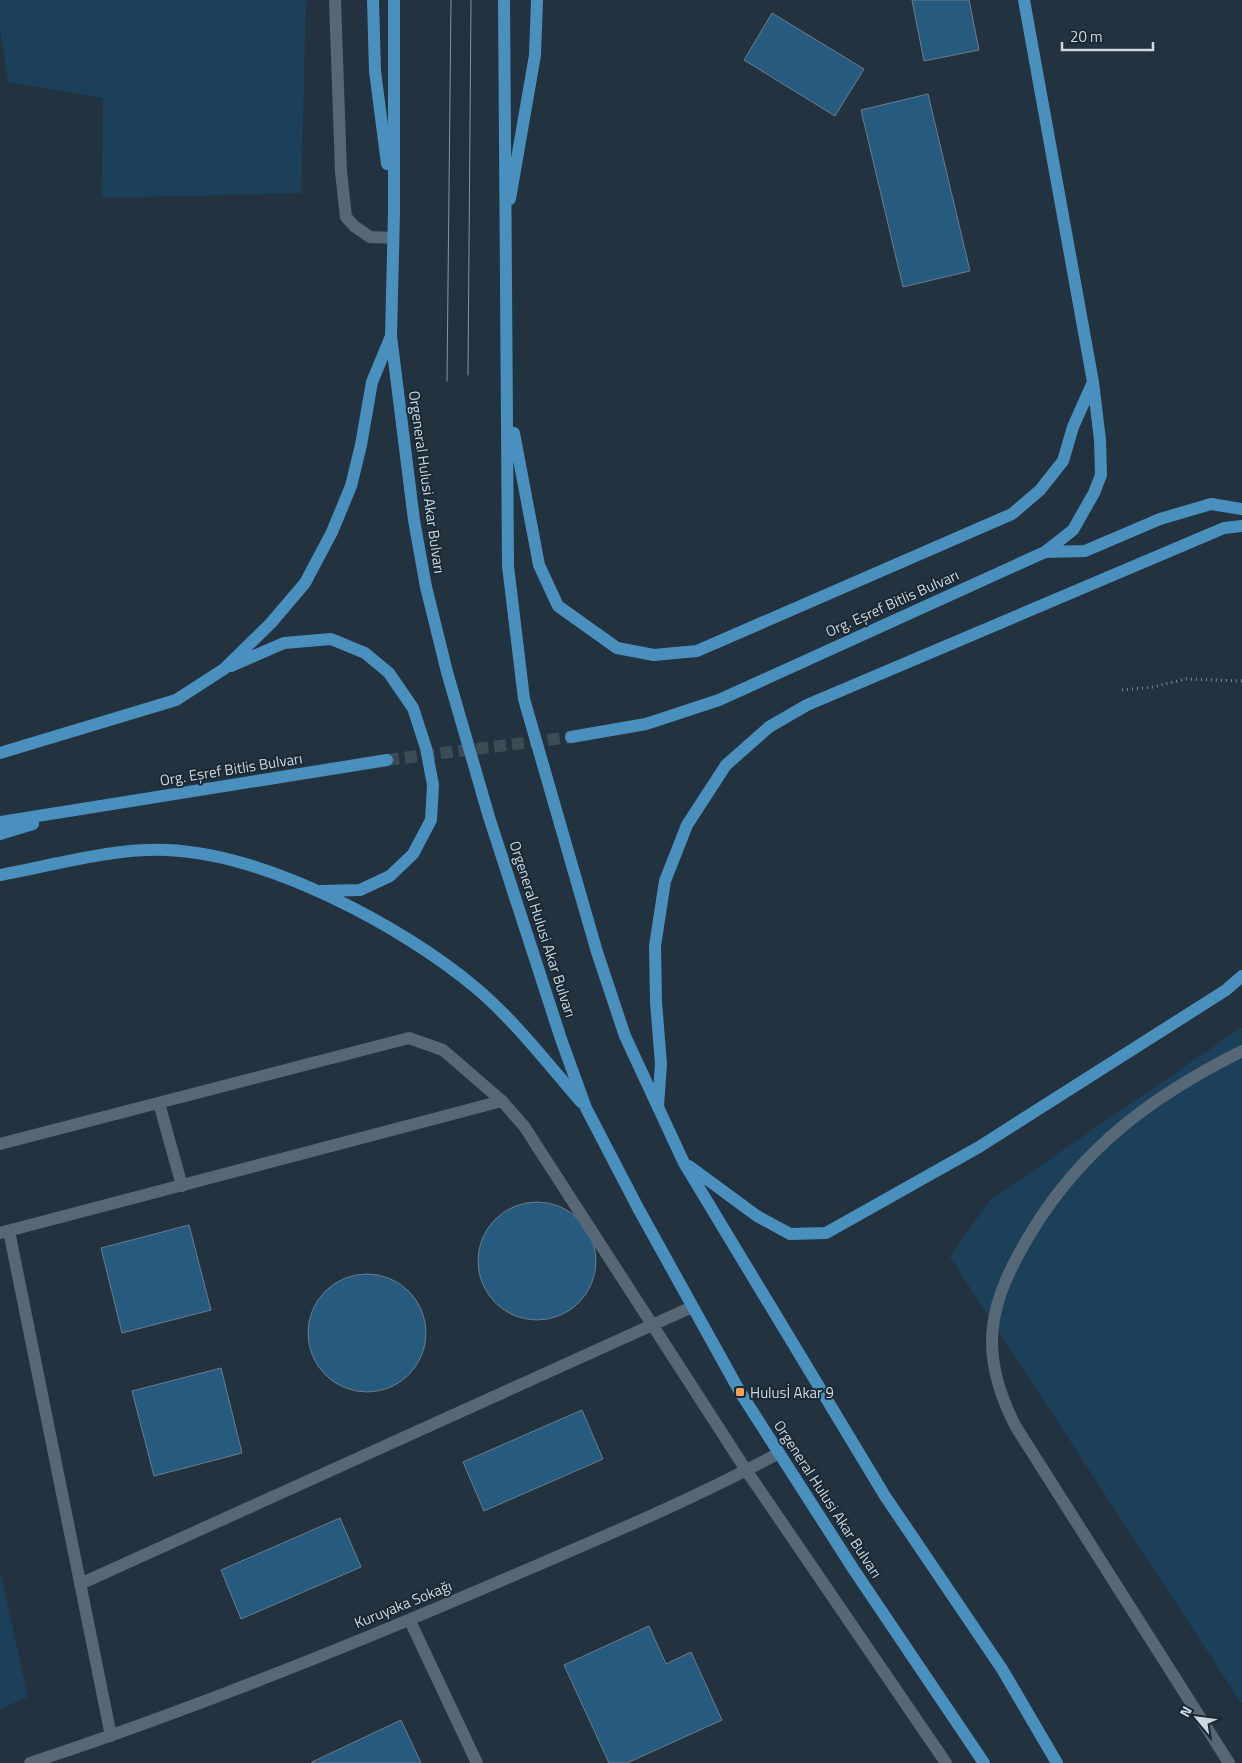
<svg xmlns="http://www.w3.org/2000/svg" width="1242" height="1763" viewBox="0 0 1242 1763" font-family="'Titillium Web',sans-serif">
  <style>
    .green { fill: #1c405a }
    .building { fill: #265b7f; stroke: #6a7d8c }
    .lines { fill: none; stroke-linecap: round; stroke-linejoin: round }
    .primary-tunnel { stroke: #3c4c57; stroke-width: 12; stroke-dasharray: 12 6; stroke-linecap: butt }
    .path { stroke: #7c8993; stroke-width: 3; stroke-dasharray: 1 4; stroke-linecap: butt }
    .lane { stroke: #566876; stroke-width: 12 }
    .street { stroke: #566876; stroke-width: 12 }
    .primary { stroke: #4990bf; stroke-width: 12 }
    .tram { stroke: #88959e; stroke-width: 1 }
    .poi-dot { fill: #f8a04b; stroke: #192935; stroke-width: 2 }
    .labels { text-anchor: middle; dominant-baseline: central; stroke-width: 4; stroke-linejoin: round; paint-order: stroke }
    .street-label { font-size: 15px; fill: #ced8e0; stroke: #192935 }
    .poi-label { font-size: 15px; fill: #ced8e0; stroke: #192935; text-anchor: start }
  </style>
  <rect width="100%" height="100%" fill="#22333f"/>
  <path class="green" d="M0,0H306L301,193L102,198L103,98L8,82L0,28Z
    M1242,1027V1704L950,1257L989,1201Z
    M0,1571L28,1697L0,1709Z"/>
  <path class="building" d="M912,0H969L979,50L924,61Z
    M772,13L864,69L835,116L744,60Z
    M928,94L970,271L903,287L861,110Z
    M478 1261a59 59 0 1 1 118 0a59 59 0 1 1-118 0Z
    M189,1225L211,1310L122,1333L101,1248Z
    M308 1333a59 59 0 1 1 118 0a59 59 0 1 1-118 0Z
    M221,1368L242,1453L154,1476L132,1391Z
    M582,1410L603,1459L484,1511L463,1462Z
    M340,1518L361,1567L241,1619L221,1570Z
    M649,1626L666,1664L691,1652L722,1720L627,1763H609L564,1665Z
    M401,1720L421,1763H312V1762Z"/>
  <g class="lines">
    <path class="primary-tunnel" d="M387,760L571,737"/>
    <path class="path" d="M1122,690L1153,687L1186,679L1242,681"/>
    <path class="lane" d="M159,1103L182,1186
      M0,1144L409,1038L443,1050L502,1101"/>
    <path class="street" d="M335,0L341,172L346,217L354,226L370,237L393,238
      M9,1231L111,1736
      M0,1233L502,1101L524,1126L746,1470L946,1763
      M80,1584L692,1307
      M410,1621L477,1763
      M30,1763C191,1710 350,1646 505,1579C598,1539 690,1501 779,1453
      M1229,1763L1016,1427C976,1350 989,1302 1032,1231C1084,1146 1154,1095 1242,1051"/>
    <path class="primary" d="M373,0L375,71L387,164
      M394,0V213L391,336L414,520L426,587L447,672L489,817L561,1039L586,1108L638,1208L740,1392L854,1570L984,1763
      M504,0L508,566L524,699L597,952L625,1036L684,1163L885,1496L1002,1669L1057,1763
      M510,199L535,55L537,0
      M514,433L539,565L558,606L617,648L654,655L697,651L1012,514L1040,490L1063,461L1073,427L1093,382
      M1045,552L1085,551L1160,519L1211,504L1242,509
      M231,666L284,643L331,639L365,653L389,673L413,708L426,748L433,785L431,820L413,854L390,876L360,890L321,891
      M571,737L646,724L719,700L1045,552L1073,530L1094,493L1101,475L1100,440L1093,382L1024,0
      M0,753L176,700L224,669L271,623L305,583L332,532L351,486L361,445L372,382L391,336
      M0,822L387,760
      M0,834L33,824
      M0,875C55,865 111,848 167,850C266,854 401,925 476,988C515,1021 547,1063 581,1102
      M658,1106L661,1064L656,1002L655,946L665,881L687,825L726,765L769,727L807,705L1224,528L1242,526
      M689,1166L757,1216L790,1234L826,1233L979,1147L1226,990L1242,976"/>
    <path class="tram" d="M468,375L471,0
      M447,381L451,0"/>
  </g>
  <rect class="poi-dot" x="735" y="1387" width="10" height="10" rx="2.5"/>
  <g class="labels">
    <g class="street-label">
      <text transform="translate(427 482) rotate(82)">Orgeneral Hulusi Akar Bulvarı</text>
      <text transform="translate(892 603) rotate(-24)">Org. Eşref Bitlis Bulvarı</text>
      <text transform="translate(231 769) rotate(-9)">Org. Eşref Bitlis Bulvarı</text>
      <text transform="translate(543 929) rotate(72)">Orgeneral Hulusi Akar Bulvarı</text>
      <text transform="translate(828 1499) rotate(57)">Orgeneral Hulusi Akar Bulvarı</text>
      <text transform="translate(403 1604) rotate(-22)">Kuruyaka Sokağı</text>
    </g>
    <g class="poi-label">
      <text x="750" y="1392">Hulusİ Akar 9</text>
    </g>
  </g>
  <g transform="translate(1197 1718) rotate(299)" stroke="#192935" stroke-width="4" paint-order="stroke">
  <path d="M0-4L9 19L0 12L-9 19Z" fill="#ced8e0"/>
  <text y="-8" font-size="14" font-weight="bold" text-anchor="middle" fill="#ced8e0">N</text>
  </g>
  <path d="M1062 42v8h91v-8" fill="none" stroke="#ced8e0" stroke-width="2.5"/>
  <text x="1070" y="42" font-size="15" fill="#ced8e0" stroke="#192935" stroke-width="4" paint-order="stroke">20 m</text>
</svg>
